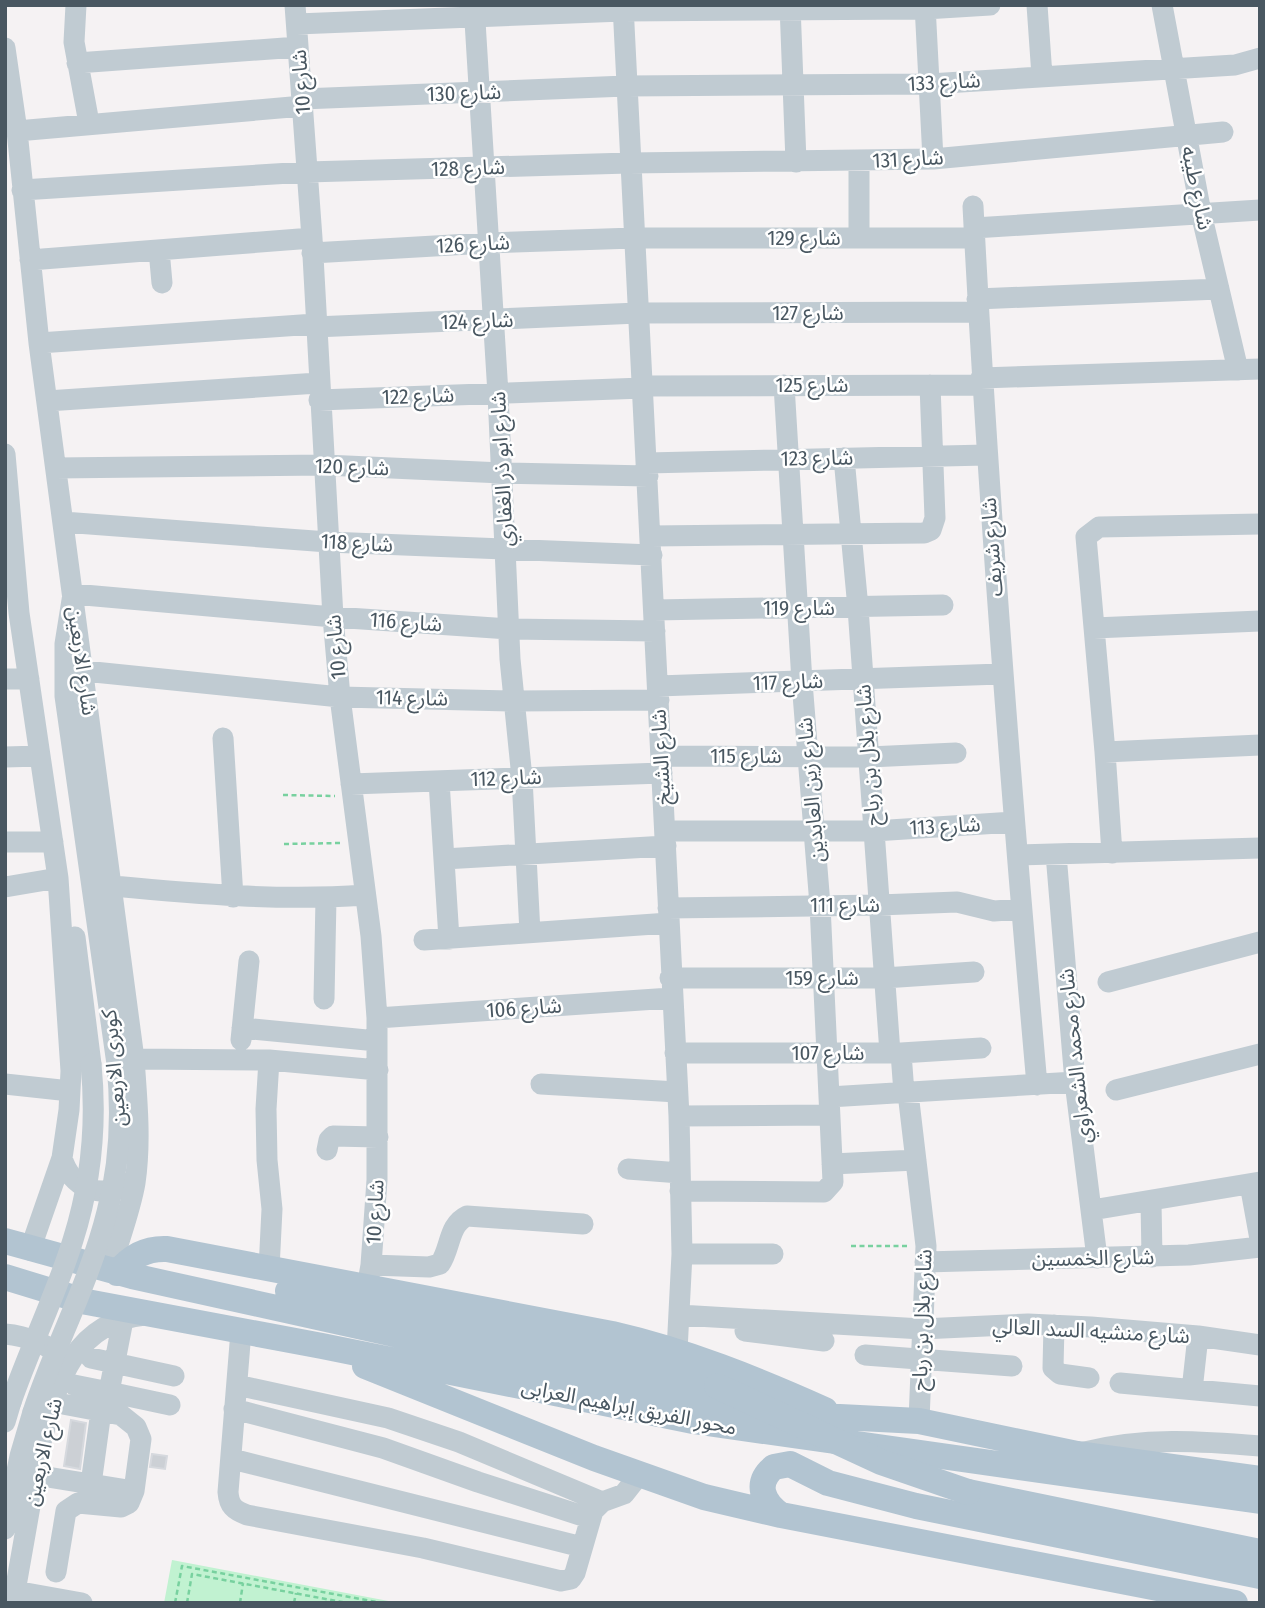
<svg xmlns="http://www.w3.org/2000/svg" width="1265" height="1608" viewBox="0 0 1265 1608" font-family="'Fira Sans Condensed','Noto Sans Arabic',sans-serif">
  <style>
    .green { fill: #c1f2d1 }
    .building { fill: #ccd0d5; stroke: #d6d9de; stroke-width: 2 }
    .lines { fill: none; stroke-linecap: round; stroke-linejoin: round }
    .path { stroke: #78d19f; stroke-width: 2.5; stroke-dasharray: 5 3.5; stroke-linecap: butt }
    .minor { stroke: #c0cbd2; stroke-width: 21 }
    .major { stroke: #b2c4d1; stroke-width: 26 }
    .minor-bridge { stroke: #c0cbd2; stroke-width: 21 }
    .major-bridge { stroke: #b2c4d1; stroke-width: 26 }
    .labels { text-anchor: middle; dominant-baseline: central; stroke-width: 5; stroke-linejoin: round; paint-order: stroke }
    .street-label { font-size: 21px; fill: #495761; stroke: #fff }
  </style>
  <rect width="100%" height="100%" fill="#f5f2f3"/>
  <path class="green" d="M172,1560L399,1603H164Z"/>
  <path class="building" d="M71,1420L86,1423L80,1469L64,1466Z
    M152,1454L167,1456L165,1469L150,1467Z"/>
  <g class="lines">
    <path class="path" d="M283,795L335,796
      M284,844L341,843
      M851,1246H909
      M175,1603L182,1566L382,1603
      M187,1603L192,1574L347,1603
      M240,1603L243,1583
      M294,1603L296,1593"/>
    <path class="minor" d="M76,5L74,42L89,123
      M295,5L312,238L333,617L340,697L371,936L377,1018V1180L371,1265L367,1288
      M474,5L498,394L510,659L522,778L530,933
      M623,5L679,1116L682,1254L677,1351
      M790,5L796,162
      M925,5L933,159
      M1037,5L1042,76
      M1162,5L1201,213L1238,370
      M297,24L623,11L925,9L990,5
      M5,48L17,131L39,343L134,1059C137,1100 141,1142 135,1183C130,1212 118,1242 110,1271
      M77,63L298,47
      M302,99L626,86L929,84L1235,65L1260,58
      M17,131L303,106
      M859,162V238
      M22,190L307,172L629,163L933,159L1223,132
      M973,206C988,499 1011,792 1037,1085
      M974,228L1260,210
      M159,250L162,283
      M312,253L487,243L634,238H974
      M30,260L312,238
      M977,299L1219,289
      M315,327L638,313L978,312
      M39,343L315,324
      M981,378L1260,369
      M643,386L982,385
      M319,400L643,388
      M47,401L318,383
      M5,454L19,613L58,878L71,1071L69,1110L62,1158L30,1250L21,1243
      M844,458L858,608L890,1053
      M647,463L986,455
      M56,468L325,465L502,473L648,476
      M63,522L328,542L652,555
      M651,536L924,533L931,530L935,518L930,385
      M654,610L943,605
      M1094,628L1260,621
      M84,671L340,697L515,701L659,700
      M5,679H29
      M658,686L1001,674
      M223,738L233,897
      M1105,752L1260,745
      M661,756L869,757L956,753
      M5,757L40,756
      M439,781L449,939
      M351,784L662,773
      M665,831H874L1014,822
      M5,842H53
      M1112,853L1105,752L1086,537L1099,527L1260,524
      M1056,854L1075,1082L1097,1258
      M1018,855L1260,848
      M444,859L666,846
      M113,886C198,894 280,901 365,895
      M5,887L58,878
      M668,908L879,905L957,902L994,911L1021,909
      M75,937L91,1064
      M424,940L669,923
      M670,978H884L974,972
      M1108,982L1260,942
      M324,999L326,898
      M377,1018L671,998
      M242,1028L377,1041
      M241,1040L249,961
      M675,1053H901L981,1048
      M901,1053L904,1093
      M134,1059L269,1060L378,1070
      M117,1064L65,696V644L73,594L333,617L509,629L655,631
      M5,1084L70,1091
      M541,1084L677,1092
      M1116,1090L1260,1054
      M908,1093L926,1246L919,1421
      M829,1097L1075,1082
      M679,1116L830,1115
      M327,1150L329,1140L333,1136L378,1137
      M62,1158C71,1187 100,1201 126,1183
      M832,1164L916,1160
      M628,1169L680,1173
      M1250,1184L1260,1239
      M680,1191L824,1192L833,1182L820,905L802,682L784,385
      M1151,1202L1152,1257
      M1092,1210L1260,1182
      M682,1254H773
      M925,1262L1189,1255L1260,1247
      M371,1265L429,1267L440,1264C451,1248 448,1225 467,1216L583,1224
      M269,1269L272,1209L267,1160L266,1109L269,1060
      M679,1315L922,1329L1028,1324L1091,1327L1198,1336L1260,1345
      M123,1320L109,1392L170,1405
      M1054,1325L1053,1368L1060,1374L1089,1378
      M241,1331L228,1492C229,1506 234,1510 247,1515L423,1548L561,1581L571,1579L575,1573L593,1511L602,1502L624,1494L639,1475
      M745,1331L824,1341
      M5,1334C30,1336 50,1346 69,1361
      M865,1355L1012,1366
      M91,1358L174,1376
      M1120,1383L1260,1396
      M74,1385L109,1392
      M237,1385L388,1418L459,1442L602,1502
      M1192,1390L1198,1336
      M52,1402L121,1415L136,1427L141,1439L134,1491L129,1503L121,1507L78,1503L66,1511L56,1572
      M234,1409L383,1448L478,1482L589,1518
      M5,1422L11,1402
      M1085,1452C1144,1437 1200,1441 1260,1446
      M232,1459L582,1547
      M35,1475L134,1491
      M91,1484L101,1411
      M5,1529L20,1456L33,1412
      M15,1591L82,1603
      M13,1603L42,1438C58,1380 75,1322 145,1315"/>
    <path class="major" d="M5,1241L132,1276L724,1407L780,1414L919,1421L1077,1454L1260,1479
      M117,1273C131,1257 145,1248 167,1249L612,1334C686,1351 756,1379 825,1410
      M5,1277L87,1302L322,1346L693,1421L1260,1501
      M288,1291L665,1369L717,1386
      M365,1366L594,1458L704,1497L781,1515L1235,1603
      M968,1492L1260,1552
      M781,1515C763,1503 754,1483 774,1467L790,1464L828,1483L916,1506L1260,1576"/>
    <path class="minor-bridge" d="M11,1402C30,1347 56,1295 73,1240C91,1183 97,1124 91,1064
      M33,1412C55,1345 90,1281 107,1212C120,1164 122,1115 117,1064"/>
    <path class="major-bridge" d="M717,1386L881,1462L968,1492"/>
  </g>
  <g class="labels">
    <g class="street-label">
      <text transform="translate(301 82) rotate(-94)">شارع 10</text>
      <text transform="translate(944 82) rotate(-3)">شارع 133</text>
      <text transform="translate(464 93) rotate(-2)">شارع 130</text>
      <text transform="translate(908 159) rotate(-3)">شارع 131</text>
      <text transform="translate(468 168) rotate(-2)">شارع 128</text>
      <text transform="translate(1197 188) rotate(78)">شارع طيبه</text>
      <text x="804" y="238">شارع 129</text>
      <text transform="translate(473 244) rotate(-3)">شارع 126</text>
      <text x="808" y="313">شارع 127</text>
      <text transform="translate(477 321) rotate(-2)">شارع 124</text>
      <text x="812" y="385">شارع 125</text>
      <text transform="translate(418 396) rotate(-2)">شارع 122</text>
      <text transform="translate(817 458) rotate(-1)">شارع 123</text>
      <text transform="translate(352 467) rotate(2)">شارع 120</text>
      <text transform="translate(502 469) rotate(-93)">شارع ابو ذر الغفاري</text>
      <text transform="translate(357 543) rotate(3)">شارع 118</text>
      <text transform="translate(992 547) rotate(-94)">شارع شريف</text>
      <text x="799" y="608">شارع 119</text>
      <text transform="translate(406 622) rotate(4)">شارع 116</text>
      <text transform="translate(336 647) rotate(-95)">شارع 10</text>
      <text transform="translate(82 661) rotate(82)">شارع الاربعين</text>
      <text transform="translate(788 682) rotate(-2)">شارع 117</text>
      <text transform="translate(412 698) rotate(1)">شارع 114</text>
      <text transform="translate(868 755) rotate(-94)">شارع بلال بن رباح</text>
      <text x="746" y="756">شارع 115</text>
      <text transform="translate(661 757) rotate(-93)">شارع الشيخ</text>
      <text transform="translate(506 778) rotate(-2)">شارع 112</text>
      <text transform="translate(811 790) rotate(-95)">شارع زين العابدين</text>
      <text transform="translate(945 826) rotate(-3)">شارع 113</text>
      <text x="845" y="905">شارع 111</text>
      <text x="822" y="978">شارع 159</text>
      <text transform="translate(524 1008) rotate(-4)">شارع 106</text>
      <text x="828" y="1053">شارع 107</text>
      <text transform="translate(1075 1056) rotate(-96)">شارع محمد الشعراوي</text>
      <text transform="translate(114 1068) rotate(-95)">كوبرى الاربعين</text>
      <text transform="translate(375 1212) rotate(-87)">شارع 10</text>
      <text transform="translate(1093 1258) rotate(-1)">شارع الخمسين</text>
      <text transform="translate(922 1320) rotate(-88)">شارع بلال بن رباح</text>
      <text transform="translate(1091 1331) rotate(3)">شارع منشيه السد العالي</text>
      <text transform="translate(629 1407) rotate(11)">محور الفريق إبراهيم العرابى</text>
      <text transform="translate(43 1452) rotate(-77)">شارع الاربعين</text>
    </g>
  </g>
  <rect width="1265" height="1608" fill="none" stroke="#495761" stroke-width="14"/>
</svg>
